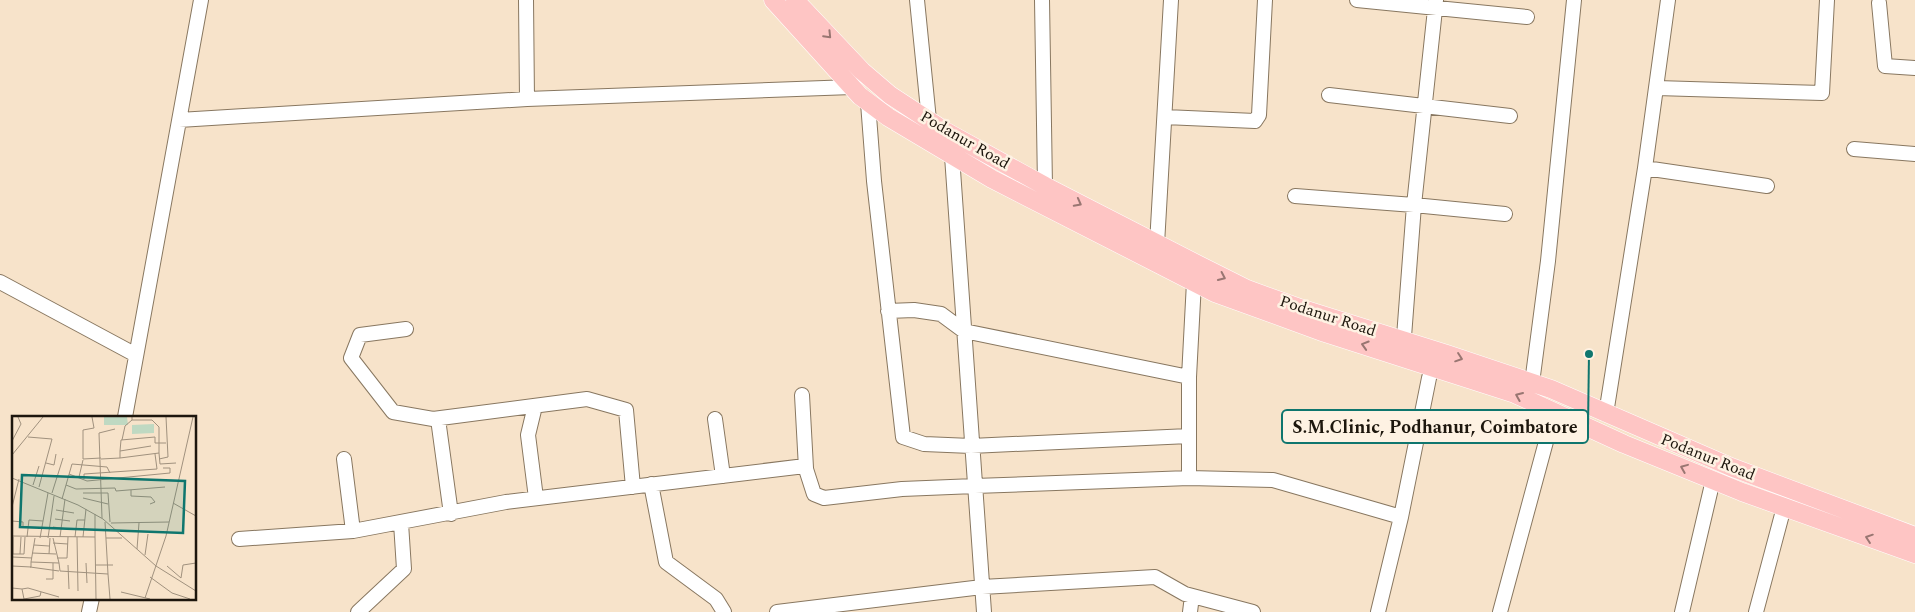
<svg xmlns="http://www.w3.org/2000/svg" width="1915" height="612" viewBox="0 0 1915 612" font-family="Spectral,serif">
  <style>
    .lines { fill: none; stroke-linecap: round; stroke-linejoin: round }
    .minor-casing { stroke: #887760; stroke-width: 16 }
    .major-casing { stroke: #fff; stroke-width: 19 }
    .minor { stroke: #fff; stroke-width: 14 }
    .major { stroke: #fec5c4; stroke-width: 18 }
    .oneway { stroke: #997672 }
    .labels { text-anchor: middle; dominant-baseline: central; stroke-width: 5; stroke-linejoin: round; paint-order: stroke }
    .street-label { font-size: 16px; fill: #1d160d; stroke: #fef2e3 }
    .inset-road { fill: none; stroke: #a0917e; stroke-width: 1 }
    .view { fill: #0f766e; fill-opacity: 0.15; stroke: #0f766e; stroke-width: 2.5 }
    .inset-edge { fill: none; stroke: #1d160d; stroke-width: 2.5 }
    .leader { fill: none; stroke: #0f766e; stroke-width: 2 }
    .callout-dot { fill: #0f766e; stroke: #fef2e3; stroke-width: 2 }
    .callout { fill: #fef2e3; stroke: #0f766e; stroke-width: 2 }
    .callout-label { font-size: 18px; text-anchor: middle; font-weight: bold; fill: #1d160d }
  </style>
  <rect width="100%" height="100%" fill="#f7e3ca"/>
  <g class="lines">
    <g class="minor-casing">
      <path id="minor" d="M526,0L527,99
        M917,0L929,120
        M1042,0L1045,186
        M1357,0L1527,17
        M1879,3L1885,66L1915,68
        M1657,88L1822,93L1827,0
        M1329,95L1510,116
        M868,103L874,181L903,437L924,444L971,446L1189,436
        M1165,117L1255,121L1259,115L1265,0
        M179,120L527,99L852,87
        M955,149L952,156L984,612
        M1854,149L1915,154
        M1645,168L1767,186
        M1295,196L1414,205L1505,214
        M1157,244L1171,0
        M0,282L136,355
        M888,311L914,310L941,314L964,331L1189,377
        M406,329L360,335L351,358L393,412L433,419L587,399L626,410L633,487
        M1403,350L1414,205L1436,0
        M1532,383L1548,261L1574,0
        M802,395L806,468
        M535,406L528,435L536,498
        M1606,414L1645,168L1668,0
        M125,417L201,0
        M438,419L451,514
        M715,419L723,476
        M344,459L353,531
        M1189,478V377L1194,282
        M651,484L666,562L716,599L724,612
        M239,539L353,531L506,502L805,466L814,494L824,498L902,489L975,486L1189,478L1273,480L1401,517
        M89,612L92,598
        M358,612L404,569L401,523
        M777,612L982,587L1155,577L1185,594L1253,612
        M1190,612L1192,596
        M1378,612L1401,517L1429,378L1435,359
        M1500,612L1554,412
        M1682,612L1713,480
        M1756,612L1784,507"/>
    </g>
    <g class="major-casing">
      <path id="major" d="M773,0L860,96L888,117L992,179L1215,293L1325,333L1515,394L1624,444L1742,492L1915,554
        M795,0L862,71L890,95L945,131L1045,186L1199,265L1247,289L1297,307L1447,354L1551,389L1731,467L1915,536"/>
    </g>
    <use href="#minor" class="minor"/>
    <use href="#major" class="major"/>
  </g>
  <defs><path id="oneway-chevron" d="M-2-3.5L2.5 0L-2 3.5" fill="none" stroke-width="1.6" stroke-linecap="round" stroke-linejoin="round" transform="scale(1.25)"/></defs>
  <g class="oneway">
    <use href="#oneway-chevron" transform="translate(828 35) rotate(46)"/>
    <use href="#oneway-chevron" transform="translate(1078 203) rotate(28)"/>
    <use href="#oneway-chevron" transform="translate(1222 277) rotate(25)"/>
    <use href="#oneway-chevron" transform="translate(1365 345) rotate(-163)"/>
    <use href="#oneway-chevron" transform="translate(1459 358) rotate(19)"/>
    <use href="#oneway-chevron" transform="translate(1519 396) rotate(-157)"/>
    <use href="#oneway-chevron" transform="translate(1684 468) rotate(-158)"/>
    <use href="#oneway-chevron" transform="translate(1869 538) rotate(-161)"/>
  </g>
  <g class="labels">
    <g class="street-label">
      <text transform="translate(965 140) rotate(30)">Podanur Road</text>
      <text transform="translate(1328 316) rotate(18)">Podanur Road</text>
      <text transform="translate(1708 457) rotate(22)">Podanur Road</text>
    </g>
  </g>
  <g transform="translate(12 416)">
    <rect width="184" height="184" fill="#f7e3ca"/>
    <path d="M92,1H115L116,9H92ZM142,8V17L120,18V9Z" fill="#bfd9c2"/>
    <path class="inset-road" d="M80,1L82,12L71,14V43L89,42M120,1V4H140L147,11V37M16,21L40,23L27,71M110,24L113,10L120,4M0,25L9,8L6,1M108,35L109,24L143,21V27H154M0,39L31,1M108,42L147,37L148,48L164,47M89,43L108,42V35L139,30M147,43L156,41L154,1M34,47L42,49L44,38M57,58L75,65L158,57V52H151M67,61L71,44M0,62L66,89L91,103L144,150L184,175M72,63V58L145,53L143,38M21,69L27,50M54,69L64,73L103,72L104,75L153,71M119,74V80L139,81L143,86L138,88M40,77L51,42M71,77H96L98,106M71,82L96,88M50,83L60,48L95,51L98,57M161,87L184,100M0,91L7,63M44,94L62,97M90,102L87,17L103,13M43,103L58,105M0,105L11,106V111M99,107L157,106M41,111L56,113M0,120L83,121V98M15,121L17,104L31,105M48,121L53,83M63,121L65,104H73M65,121L66,175M71,121L74,93M83,121L84,183M23,122L19,146L47,147L48,155L96,158L93,106M28,122L36,77M36,122L42,80M41,122L47,147M94,122H110M41,127L56,128M22,129L37,130M125,133L127,107M20,137L44,138M0,138H12L13,121M1,138V121M8,138L9,121M37,138L38,122M133,139L136,118M0,141L20,142M45,142H55L56,121M74,147L75,167M56,149L57,173M83,149H101M0,150L19,151V146M155,150L169,162L171,149L184,147M18,151L47,155M96,158L98,183M138,161L160,177L178,183M34,163H41V147M0,172L10,173L12,183M10,173L16,172L47,181M109,176L138,183M133,182L154,120L181,1M12,183L28,180L29,176"/>
    <path class="view" d="M10,59L173,65L171,117L8,111Z"/>
    <rect width="184" height="184" class="inset-edge"/>
  </g>
  <path class="leader" d="M1589 354L1588 427"/>
  <circle class="callout-dot" cx="1589" cy="354" r="5"/>
  <rect class="callout" x="1282" y="410" width="306" height="33" rx="5"/>
  <g class="callout-label">
    <text x="1435" y="433">S.M.Clinic, Podhanur, Coimbatore</text>
  </g>
</svg>
